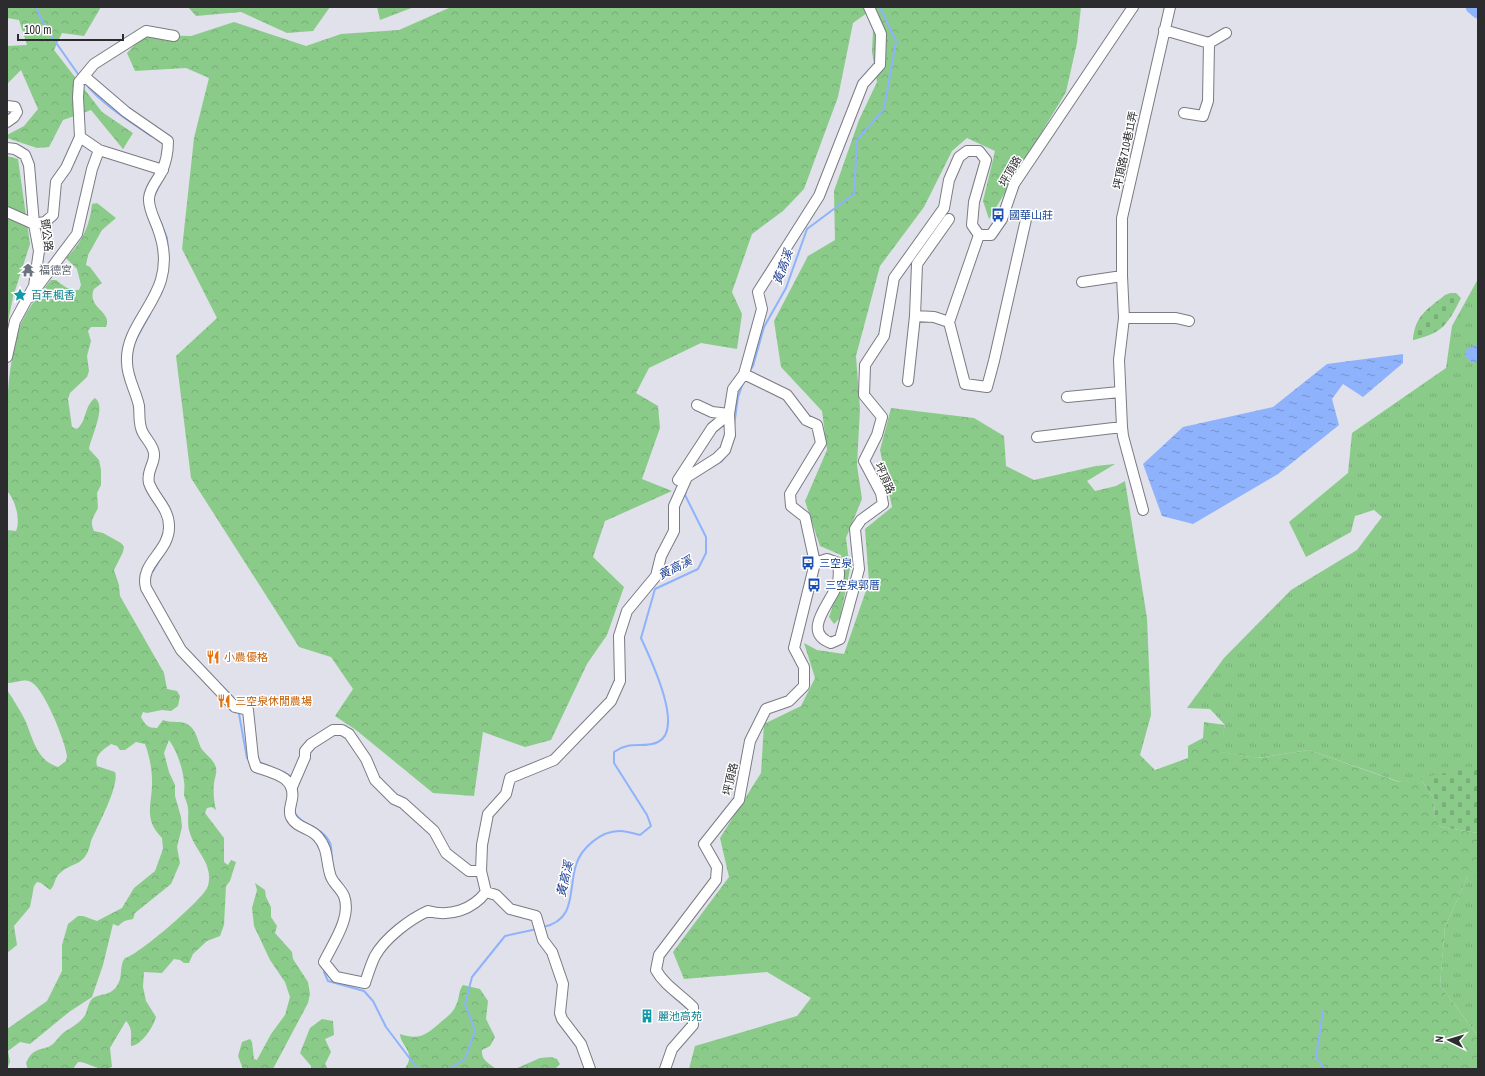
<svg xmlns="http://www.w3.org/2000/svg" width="1485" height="1076" viewBox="0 0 1485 1076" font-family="'Archivo Narrow','Noto Sans TC',sans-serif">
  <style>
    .grass { fill: url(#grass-tufts) }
    .forest { fill: url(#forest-crowns) }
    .cemetery { fill: url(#cemetery-stones) }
    .water { fill: url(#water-ripples) }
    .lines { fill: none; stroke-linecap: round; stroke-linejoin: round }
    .stream { stroke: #8fb2fd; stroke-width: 2 }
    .river { stroke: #8fb2fd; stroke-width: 13 }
    .minor-casing { stroke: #7a7b83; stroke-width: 12 }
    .minor { stroke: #fff; stroke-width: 10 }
    .labels { text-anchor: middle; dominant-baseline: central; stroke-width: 3; stroke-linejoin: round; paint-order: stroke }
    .street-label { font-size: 11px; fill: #2c2c2f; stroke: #fff }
    .transit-label { font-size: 11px; fill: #164399; stroke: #fff; text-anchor: start }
    .worship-label { font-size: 11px; fill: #5b616d; stroke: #fff; text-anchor: start }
    .culture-label { font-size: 11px; fill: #0d838f; stroke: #fff; text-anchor: start }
    .food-label { font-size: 11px; fill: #c56008; stroke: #fff; text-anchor: start }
    .water-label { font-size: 12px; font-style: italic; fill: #1a3b8f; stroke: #fff }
  </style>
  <defs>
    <pattern id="grass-tufts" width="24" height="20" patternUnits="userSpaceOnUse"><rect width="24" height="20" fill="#8bcb8a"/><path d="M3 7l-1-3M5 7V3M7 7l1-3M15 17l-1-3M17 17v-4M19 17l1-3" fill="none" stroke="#78ae77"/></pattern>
    <pattern id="forest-crowns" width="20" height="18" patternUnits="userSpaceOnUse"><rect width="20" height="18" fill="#8bcb8a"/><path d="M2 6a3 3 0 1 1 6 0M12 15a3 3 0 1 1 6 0" fill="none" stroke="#78ae77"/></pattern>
    <pattern id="cemetery-stones" width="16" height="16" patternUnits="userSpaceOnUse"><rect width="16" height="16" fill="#8bcb8a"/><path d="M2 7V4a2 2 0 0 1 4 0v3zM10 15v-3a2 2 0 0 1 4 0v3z" fill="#78ae77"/></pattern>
    <pattern id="water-ripples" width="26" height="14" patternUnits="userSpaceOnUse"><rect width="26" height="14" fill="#8fb2fd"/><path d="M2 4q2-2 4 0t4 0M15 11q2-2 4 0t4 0" fill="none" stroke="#7591cd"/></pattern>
  </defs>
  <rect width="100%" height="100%" fill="#e0e1ea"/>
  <path class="grass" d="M1478,279V768L1400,782L1309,750L1257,758L1219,752L1225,725L1210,709L1187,708L1224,658L1291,590L1357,550L1382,517L1374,510L1355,516L1351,532L1306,557L1289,522L1348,473L1352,433L1446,368L1452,326Z
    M1468,876H1478V1036L1440,985L1445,927Z"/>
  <path class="forest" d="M7,7H101L84,36L62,33L54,50L102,112L133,133L123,149L91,110L63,120L49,147L37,148L7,138V135L24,126L38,109L21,70L7,84V46L27,45L19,20L7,18Z
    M188,7H330L313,31L287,33L241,12L196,16Z
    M377,7H414L380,20Z
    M451,7H1081L1077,43L1066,92L989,219L983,201L995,151L967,138L952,151L924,207L880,266L856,356L860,409L857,465L862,499L846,538L850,569L840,618L834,624L829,617L844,573L841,555L820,546L805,501L827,450L822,411L781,367L774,321L808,256L835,240L834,191L859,120L877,82L872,52L874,8L853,23L838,97L804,189L783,211L752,234L732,292L742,314L737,349L701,343L649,368L636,393L658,406L660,428L642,479L672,491L605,521L593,557L624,587L607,635L587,664L551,740L525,747L483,732L474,796L433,793L356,730L335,716L353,689L331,657L299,647L191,478L176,356L217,318L182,249L194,138L209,78L186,68L135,71L127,53L144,35L191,36L234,22L306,46L341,34L399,30Z
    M7,156L18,159L30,244L13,297L7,327Z
    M97,203L116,218L102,230L88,255L86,265L90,267L102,283L94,289C86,308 113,311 106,327H91L88,331L91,341L87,356L89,371L87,377L70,393L68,399L72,427L77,429C87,421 84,406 95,398C107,406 91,437 89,449L99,460L101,470V485L97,493L98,508C94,517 89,520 94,531L103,533L121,543L124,547L123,552L114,570L119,585L120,596L164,673L167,689L177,691L180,696L178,706L171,711L162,710L147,713L143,712L141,717C145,725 148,728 157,728L163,720C172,724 182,719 190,726C196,731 198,741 201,748C205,754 212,758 215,765C218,772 215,776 214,783C213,791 214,802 216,810L212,807L207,808L205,813L224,838V862L228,865L231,860L236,862L230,881L226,886L224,925L220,936L207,941L193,954L189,963H184L180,960L174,959L162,973L144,972L143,987L146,1001L156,1017C154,1026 141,1046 131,1046C130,1036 134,1030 126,1021L110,1048L112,1067C99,1073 90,1062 78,1062L73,1069H28L26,1063C34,1045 43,1052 53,1044C56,1041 58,1038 61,1035C65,1030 77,1026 83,1018C88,1013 87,1004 92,999C100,992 110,998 118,984C123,976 119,965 125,958C136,957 205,898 208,886C214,862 194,851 189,830C187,823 189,816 188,809C188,804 185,799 184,795C184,791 185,786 184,782C183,769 177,751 169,740L164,753L169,772L175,785V796L181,817L182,827L177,847L180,863L171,884L135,913L133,919L124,921L118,926L113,924L103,965L92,997L69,1012L30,1044L20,1042L8,1051L10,1062L7,1069V1029L47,1001L62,971V945L68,924L78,916H83L97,921L122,908L134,888L155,871L163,849L162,838C142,818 153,803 152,780C152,769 149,754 145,744L136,742L125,750H120L117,746L111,744C103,750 94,755 97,766L115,772C120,785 97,827 91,841C85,869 73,860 59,874C54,879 55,886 50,890L41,883L37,882L34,886L30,907L14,926L17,945L7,953V690C13,699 20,710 25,720C33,738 36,760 58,767L66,761L67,756C65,741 44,688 31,682C21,678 16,684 7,683V530L16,531C21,520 15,499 7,491C7,437 3,381 19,329C24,313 40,293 51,280H56C64,286 68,291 79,290L81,285L77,269L66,258C82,243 90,225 92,204Z
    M891,408L974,418L1004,436L1006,466L1034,480L1096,466L1115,464L1087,481L1095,491L1116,486L1125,481L1147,618L1151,715L1140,755L1155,770L1188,758V746L1203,738L1204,722L1225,725L1220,752L1258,758L1309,750L1399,782L1420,778L1435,800L1434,818L1441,827L1478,833V876H1468L1445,927L1440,985L1478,1036V1069H689L695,1046L797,1016L811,998L767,972L684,979L673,952L729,877L720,838L761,773L764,724L801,706L815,678L804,643L817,650L844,654L869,582L865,529L892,507L880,450Z
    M255,883L265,890L266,897L271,907V917L277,926L275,933L292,952L293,959L308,982L310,994L308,1003L273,1069H243L238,1056L242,1042L250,1039L252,1042L254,1059L257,1060L271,1034L285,1015L290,997L285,982L270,960L254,926L252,908L257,890Z
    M463,985L480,989L488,1001L486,1019L495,1037L490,1046L482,1050C481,1061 489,1063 496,1069H405C406,1066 409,1063 409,1059C411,1050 400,1043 400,1034C420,1041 427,1034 442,1021C448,1016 453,1013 456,1005C460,998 458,991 463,985Z
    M322,1019L333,1021L334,1035L325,1039L331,1052L325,1064L328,1069H311V1066L300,1053L310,1028Z
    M551,1057L557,1059L560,1064L555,1069H515L540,1058Z"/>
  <path class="cemetery" d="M1450,293H1456L1461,298C1448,324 1443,333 1413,340C1415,315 1427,310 1445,295Z
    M1477,767L1478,833L1441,827L1434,819L1435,800L1420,778Z"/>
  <path class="water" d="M1478,344V361L1473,363L1465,357V350Z
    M1403,354V363L1363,397L1343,384L1332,399L1339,425L1278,474L1193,524L1162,516L1143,464L1183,427L1273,407L1327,364Z"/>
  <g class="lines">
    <path class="stream" d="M36,7L45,27L78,74
      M85,83C103,105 128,120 151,136
      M154,206V196L160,184
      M160,221L167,238L168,257
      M161,294L164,285
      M134,343L150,314
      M749,372L753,366L764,327L786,288L807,229L854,194L857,140L884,109L896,41L880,7
      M734,426L738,397L743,383
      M729,451L732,442
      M709,469L722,461L727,454
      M153,571L159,561
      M239,714L247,758
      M259,762L269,766
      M284,772L292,777
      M297,799V786
      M294,811C300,826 323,826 330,843C332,847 331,854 332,859
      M339,880L345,889
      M543,927C577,920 568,890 576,865C581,848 601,831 619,831C626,831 633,833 640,835L651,826L647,815L614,763V752C630,740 644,749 658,742C685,729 650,658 641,638L655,589L698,569L706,553V537L685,495L686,491
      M324,972L328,981L364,991L373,1001L386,1027L417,1068
      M1323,1011L1316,1057L1325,1069
      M417,1068L426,1069
      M449,1069L465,1059L475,1030L465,1004L472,977L505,936L537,929"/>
    <path class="river" d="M1472,7L1478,12"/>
    <g class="minor-casing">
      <path id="minor" d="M1164,30L1209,43L1208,101L1203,116L1184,113
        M174,36L146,31L94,64L84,76L126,112L168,141C168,151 166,162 162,171C158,180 150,187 149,198C148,208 155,220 158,229C164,245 166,263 161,280C153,308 125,332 127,362C127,378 136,391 139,406C140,415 138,424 143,433C146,439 154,446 154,454C155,464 146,471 149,483C154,498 169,508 169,526C170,552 139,563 146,588L181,650L235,707L248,710L253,758L256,767C273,773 296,777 292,799C291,806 288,811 291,817C296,828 311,828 318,837C328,848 326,860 330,874C332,883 340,887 344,896C352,917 333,943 324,962L336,977L365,983C368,974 371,964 375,956C385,938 410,919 428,911C450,917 472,910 486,892L481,871L482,845L488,814L506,794L510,778L554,760L611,701L620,681L619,636L627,611L656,576L661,556L674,531V506L687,477L717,458L725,450L730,435L729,414L733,389L744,374L762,309L758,292L819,196L863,84L880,65L881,34L869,7
        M1209,43L1226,33
        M7,106L15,107L17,112L14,117L7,122
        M80,137L99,150
        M7,148L15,149L25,155L29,165L34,224L39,251L34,286L15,321L7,357
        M7,212L34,224L45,222L53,215L56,182L66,168L80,137L78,97L79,82L84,76
        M949,219L917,264L915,316L934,317L949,322L965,384L987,387L994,361L1027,215
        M1082,282L1122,276
        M29,298L77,234L92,169L99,150L163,170
        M1124,318H1176L1189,321
        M949,322L979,235
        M744,374L787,395L806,420L817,425L821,443L790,494L791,506L805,517L815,563
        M908,381L915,316
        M1067,397L1120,392
        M1037,437L1122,427
        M678,480L712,428L729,414L712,412L697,405
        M1143,510L1123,436L1122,427L1119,360L1124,318L1122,276V218L1170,7
        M292,787L305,757V751L311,744L333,730H342L349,734L366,759L375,780L394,799L403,803L434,831L446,853L469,871H481
        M486,892L496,895L510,909L536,916L543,940L552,952L563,984L560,1013L562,1019L581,1044L590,1069
        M665,1069L672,1049L693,1025V1007C679,993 665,986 656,970L659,955L716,880L717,867L704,844L739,800L750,741L766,709L789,701L804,686V667L794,648L815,563L827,559L838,563C839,571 840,578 837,585C830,604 801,632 831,643L840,639L859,569L855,529L861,520L883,504L881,493L864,461L877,435L882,417L864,395L865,365L884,336L894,278L944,208L949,180L959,157L967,151H979L986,160L974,202L972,225L979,235H991L1002,219L1014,184L1133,7"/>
    </g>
    <use href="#minor" class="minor"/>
  </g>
  <defs>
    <g id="bus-bare" transform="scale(1.08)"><path d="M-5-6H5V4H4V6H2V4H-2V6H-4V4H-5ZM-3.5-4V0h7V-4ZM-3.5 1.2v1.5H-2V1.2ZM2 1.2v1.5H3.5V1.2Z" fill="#1a4fb4" stroke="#fff" stroke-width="2.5" paint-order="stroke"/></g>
    <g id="temple-bare" transform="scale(1.08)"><path d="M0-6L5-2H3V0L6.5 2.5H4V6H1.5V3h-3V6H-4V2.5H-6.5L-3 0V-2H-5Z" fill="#6b7280" stroke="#fff" stroke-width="2.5" paint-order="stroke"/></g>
    <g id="sight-bare" transform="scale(1.08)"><path d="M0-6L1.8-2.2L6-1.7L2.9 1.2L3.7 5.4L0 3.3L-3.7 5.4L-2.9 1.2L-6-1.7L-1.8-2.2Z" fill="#0f9aa8" stroke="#fff" stroke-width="2.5" paint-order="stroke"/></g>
    <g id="restaurant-bare" transform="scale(1.08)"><path d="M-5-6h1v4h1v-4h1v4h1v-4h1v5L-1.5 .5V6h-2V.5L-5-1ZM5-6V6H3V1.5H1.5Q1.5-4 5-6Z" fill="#e8710a" stroke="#fff" stroke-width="2.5" paint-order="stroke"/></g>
    <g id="building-bare" transform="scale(1.08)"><path d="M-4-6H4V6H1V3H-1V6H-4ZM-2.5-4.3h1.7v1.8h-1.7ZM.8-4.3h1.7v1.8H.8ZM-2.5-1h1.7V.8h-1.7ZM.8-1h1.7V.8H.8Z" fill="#0f9aa8" stroke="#fff" stroke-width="2.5" paint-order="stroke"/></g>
  </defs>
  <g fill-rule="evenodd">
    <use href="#bus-bare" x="998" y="215"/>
    <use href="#temple-bare" x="28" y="270"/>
    <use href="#sight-bare" x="20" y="295"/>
    <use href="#bus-bare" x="808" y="563"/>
    <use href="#bus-bare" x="814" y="585"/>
    <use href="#restaurant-bare" x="213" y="657"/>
    <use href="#restaurant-bare" x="224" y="701"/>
    <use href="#building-bare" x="647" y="1016"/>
  </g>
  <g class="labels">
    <g class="street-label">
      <text transform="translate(1125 150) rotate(-78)">坪頂路710巷11弄</text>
      <text transform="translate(1010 171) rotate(-60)">坪頂路</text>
      <text transform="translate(47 235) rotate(83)">鄧公路</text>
      <text transform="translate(885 478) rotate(66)">坪頂路</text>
      <text transform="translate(730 779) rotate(-77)">坪頂路</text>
    </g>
    <g class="transit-label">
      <text x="1009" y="215">國華山莊</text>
      <text x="819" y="563">三空泉</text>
      <text x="825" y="585">三空泉郭厝</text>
    </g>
    <g class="worship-label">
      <text x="39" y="270">福德宮</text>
    </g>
    <g class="culture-label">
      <text x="31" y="295">百年楓香</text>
      <text x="658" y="1016">麗池高苑</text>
    </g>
    <g class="food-label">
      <text x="224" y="657">小農優格</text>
      <text x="235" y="701">三空泉休閒農場</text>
    </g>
    <g class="water-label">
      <text transform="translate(783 267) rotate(-70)">黃高溪</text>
      <text transform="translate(675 568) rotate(-27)">黃高溪</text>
      <text transform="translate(565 879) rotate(-77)">黃高溪</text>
    </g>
  </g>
  <rect width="1485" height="1076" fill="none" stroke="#2c2c2f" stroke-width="16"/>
  <g transform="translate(1449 1040) rotate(275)" stroke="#ffffff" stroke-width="3" paint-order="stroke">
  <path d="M0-3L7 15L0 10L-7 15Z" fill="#2c2c2f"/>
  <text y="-6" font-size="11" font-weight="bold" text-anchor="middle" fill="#2c2c2f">N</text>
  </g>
  <path d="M18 34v6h105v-6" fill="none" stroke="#2c2c2f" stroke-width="2"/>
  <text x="24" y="34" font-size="12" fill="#2c2c2f" stroke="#ffffff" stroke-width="3" paint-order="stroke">100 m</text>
</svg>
